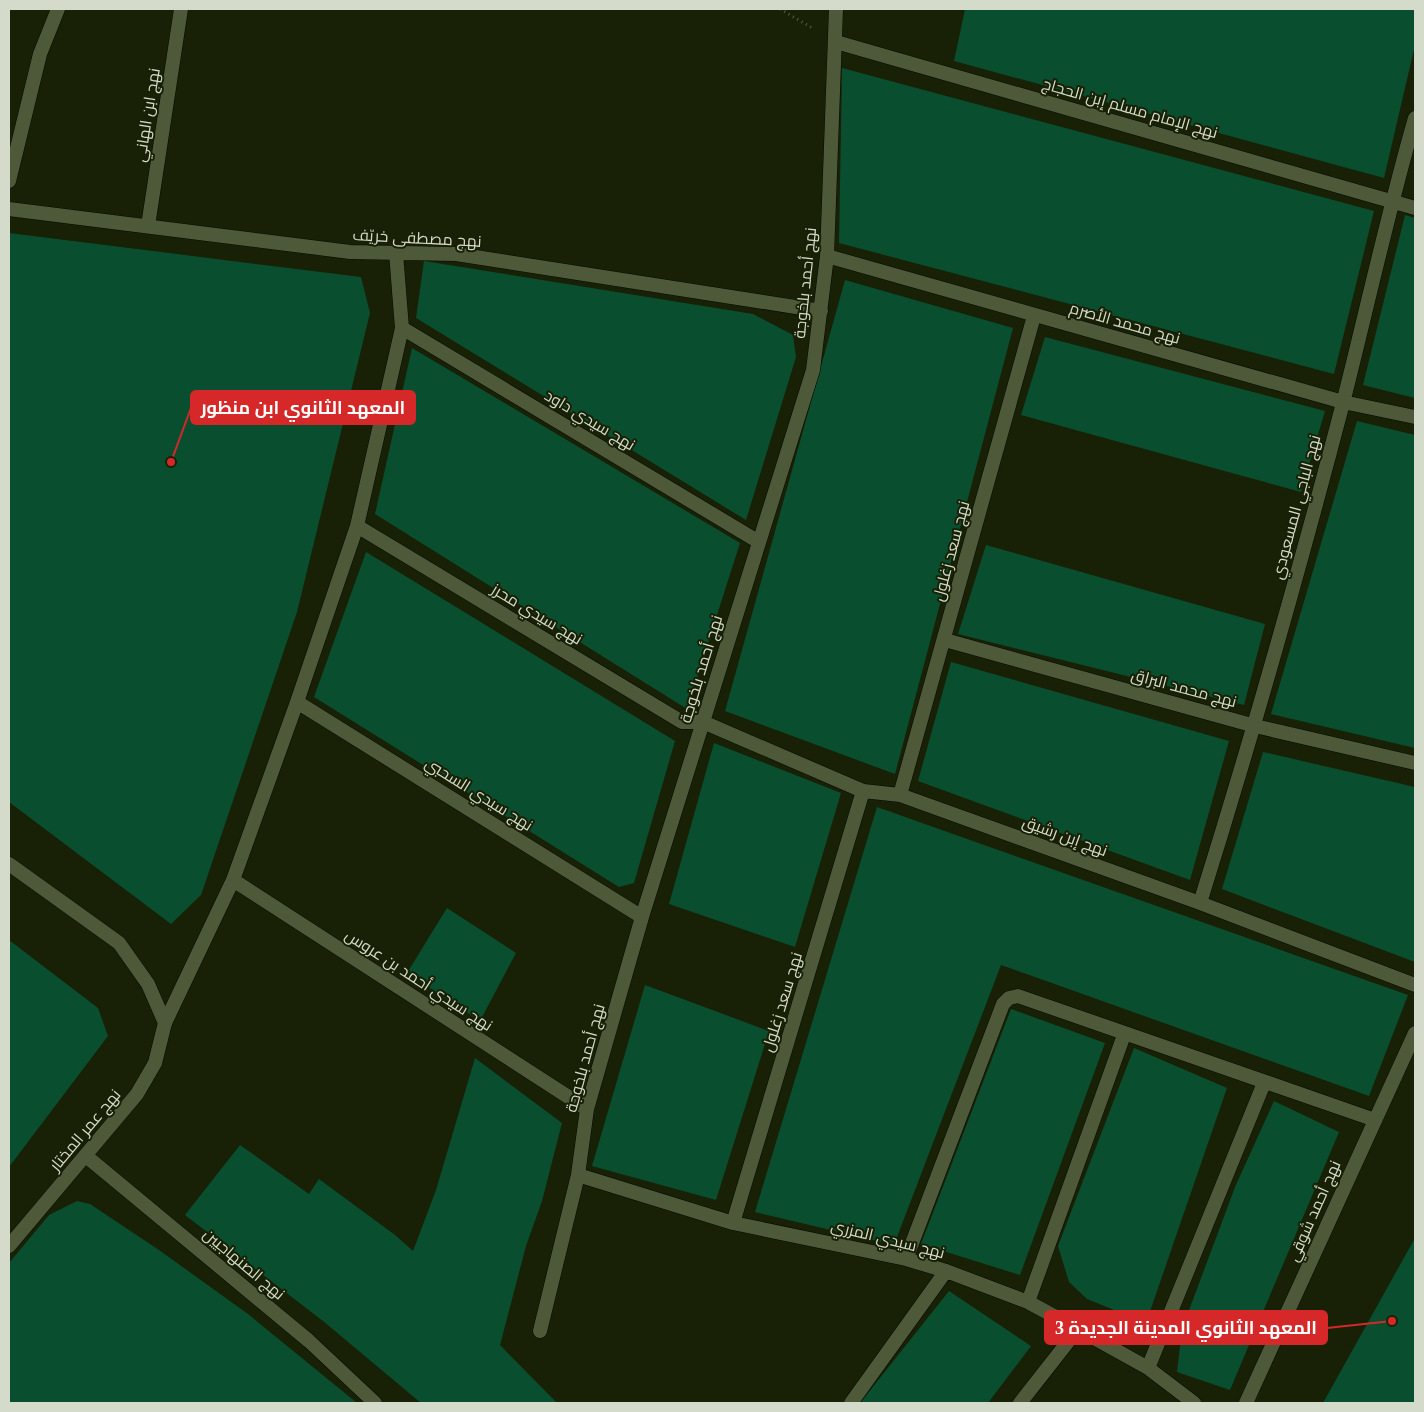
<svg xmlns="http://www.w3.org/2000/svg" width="1424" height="1412" viewBox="0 0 1424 1412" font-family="'Times New Roman',Cairo,serif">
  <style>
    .building { fill: #094e2f }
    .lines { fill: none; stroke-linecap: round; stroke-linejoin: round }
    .minor-casing { stroke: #040a00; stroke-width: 15 }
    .tertiary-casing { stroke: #040a00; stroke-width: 15 }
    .path { stroke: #575f47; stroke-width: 3; stroke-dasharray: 1 4; stroke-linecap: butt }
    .minor { stroke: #4e593a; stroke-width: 14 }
    .tertiary { stroke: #4e593a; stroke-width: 14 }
    .labels { text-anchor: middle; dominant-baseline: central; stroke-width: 4; stroke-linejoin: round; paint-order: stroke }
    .street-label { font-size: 16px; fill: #d4dbca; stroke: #182105 }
    .leader { fill: none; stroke: #d62828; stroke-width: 2 }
    .callout-dot { fill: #d62828; stroke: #182105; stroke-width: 2 }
    .callout { fill: #d62828; stroke: #d62828; stroke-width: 2 }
    .callout-label { font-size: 18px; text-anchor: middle; font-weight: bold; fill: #fff }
  </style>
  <rect width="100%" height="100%" fill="#182105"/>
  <path class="building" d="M965,9L1415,10V45L1384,178L954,61Z
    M842,68L1374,211L1334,374L839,243Z
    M1405,215L1415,218V398L1363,385Z
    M9,233L361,277L370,313L297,612L201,895L171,924L9,802Z
    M424,261L753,314L793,335L796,357L746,520L416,318Z
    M845,280L1013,328L895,774L725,711Z
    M1045,337L1325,411L1301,492L1021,415Z
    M412,348L740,543L687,709L375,514Z
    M1357,421L1415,435V748L1271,714Z
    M986,545L1265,624L1244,705L958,634Z
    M366,552L675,741L634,883L619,887L314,697Z
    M951,662L1229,741L1190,880L918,781Z
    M714,743L841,793L795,947L669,904Z
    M1263,752L1415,787V962L1222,889Z
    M877,807L1408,995L1369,1096L1001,965L894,1245L755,1212Z
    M447,908L516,953L480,1021L407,973Z
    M9,940L98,1008L108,1036L9,1167Z
    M645,985L769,1031L716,1200L592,1166Z
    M1011,1009L1105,1043L1020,1275L921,1244Z
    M1134,1048L1227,1088L1146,1323L1087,1299L1069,1282L1058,1246Z
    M475,1058L562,1123L542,1201L526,1246L500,1345L557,1403H421L323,1321L185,1215L240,1145L309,1194L319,1179L395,1235L413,1251L436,1190Z
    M1274,1101L1339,1132L1230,1390L1177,1372L1182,1329L1235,1187Z
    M77,1201L90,1204L159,1250L248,1314L357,1403H9V1263L49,1215Z
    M1415,1238V1403H1323Z
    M949,1291L1031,1346L988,1403H860Z"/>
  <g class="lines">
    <g class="minor-casing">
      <path id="minor" d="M836,42L1415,208
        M9,181L40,54L58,9
        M9,209L350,252L456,254L821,311
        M148,226L181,9
        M827,256L1343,402L1415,417
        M402,328L759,542
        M357,526L682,722H703L863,791L900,795L1200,903L1415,985
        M945,640L1255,726L1415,763
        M297,702L642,917
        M900,795L1034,316
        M233,880L587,1109
        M1200,903C1252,737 1299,571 1343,403C1367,308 1388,212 1415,118
        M165,1023L233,880L297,702L357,526L402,328L396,253
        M86,1156L309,1341L375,1403
        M578,1175L733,1223L906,1259L946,1271L1028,1302L1078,1329L1148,1368L1194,1403
        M733,1223L863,791
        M906,1259L1003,1004L1009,998L1018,996L1375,1120
        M1028,1302L1124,1035
        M540,1331L578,1175L587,1109L642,917L813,370L827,256L836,9
        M1148,1368L1264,1083
        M851,1403L946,1271
        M1020,1403L1078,1329
        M1246,1403L1415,1033"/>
    </g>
    <g class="tertiary-casing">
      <path id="tertiary" d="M9,864L119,943L148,984L165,1023L155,1063L137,1094L9,1246"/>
    </g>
    <path class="path" d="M780,9L814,29"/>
    <use href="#minor" class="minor"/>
    <use href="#tertiary" class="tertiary"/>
  </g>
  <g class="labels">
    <g class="street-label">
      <text transform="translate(1130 108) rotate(16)">نهج اﻹمام مسلم إبن الحجاج</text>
      <text transform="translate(147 115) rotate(-81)">نهج ابن الهاني</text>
      <text transform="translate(417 238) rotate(3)">نهج مصطفى خريّف</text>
      <text transform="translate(805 283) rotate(-84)">نهج أحمد بلخوجة</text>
      <text transform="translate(1125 323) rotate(16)">نهج محمد الأصرم</text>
      <text transform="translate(590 420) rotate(31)">نهج سيدي داود</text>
      <text transform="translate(1296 507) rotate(-75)">نهج الباجي المسعودي</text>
      <text transform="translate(951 551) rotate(-75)">نهج سعد زغلول</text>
      <text transform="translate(537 614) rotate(31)">نهج سيدي محرز</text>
      <text transform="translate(701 669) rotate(-73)">نهج أحمد بلخوجة</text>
      <text transform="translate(1184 688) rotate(15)">نهج محمد البراق</text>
      <text transform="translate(479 794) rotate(32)">نهج سيدي السحبي</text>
      <text transform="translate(1065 836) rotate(20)">نهج إبن رشيق</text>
      <text transform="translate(419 980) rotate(33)">نهج سيدي أحمد بن عروس</text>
      <text transform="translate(782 1002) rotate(-73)">نهج سعد زغلول</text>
      <text transform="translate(585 1058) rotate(-75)">نهج أحمد بلخوجة</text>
      <text transform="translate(85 1130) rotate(-50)">نهج عمر المختار</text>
      <text transform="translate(1314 1211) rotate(-66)">نهج أحمد شوقي</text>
      <text transform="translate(888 1239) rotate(14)">نهج سيدي المزري</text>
      <text transform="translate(244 1264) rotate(40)">نهج الصنهاجيين</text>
    </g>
  </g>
  <path class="leader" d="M171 462L191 408M1392 1321L1327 1328"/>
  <g class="callout-dot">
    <circle cx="171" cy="462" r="5"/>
    <circle cx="1392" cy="1321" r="5"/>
  </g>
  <g class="callout">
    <rect x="191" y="391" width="224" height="33" rx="5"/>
    <rect x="1045" y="1311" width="282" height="33" rx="5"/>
  </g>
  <g class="callout-label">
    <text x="303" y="414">المعهد الثانوي ابن منظور</text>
    <text x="1186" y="1334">3 المعهد الثانوي المدينة الجديدة</text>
  </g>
  <rect width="1424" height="1412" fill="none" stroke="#d4dbca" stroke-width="20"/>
</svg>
